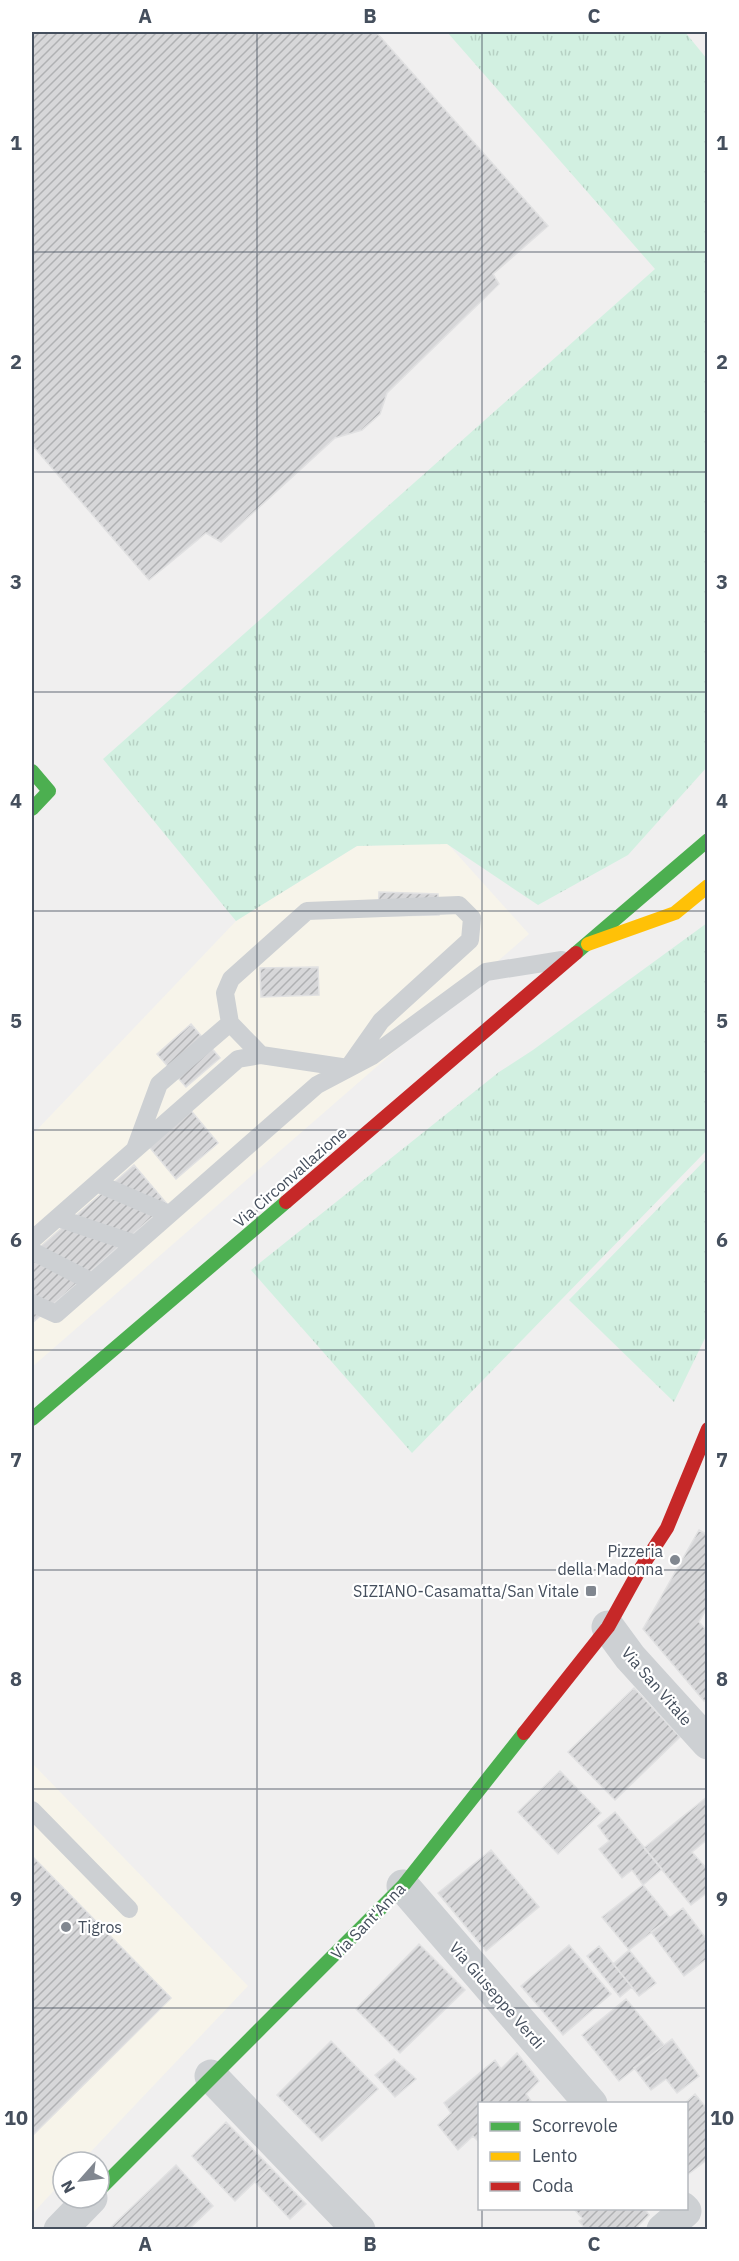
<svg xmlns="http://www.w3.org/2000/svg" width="739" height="2261" viewBox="0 0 739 2261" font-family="'IBM Plex Sans',sans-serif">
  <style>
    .commercial { fill: #f7f4ea }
    .grass { fill: url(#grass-tufts) }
    .building { fill: url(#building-hatch); stroke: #e1e1e2; stroke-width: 1.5 }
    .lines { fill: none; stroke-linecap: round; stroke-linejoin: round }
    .lane { stroke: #cdd0d3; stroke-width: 18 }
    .street { stroke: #cdd0d3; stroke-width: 33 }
    .fast { stroke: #4caf50; stroke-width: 14 }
    .slow { stroke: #ffc107; stroke-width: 14 }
    .jam { stroke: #c62828; stroke-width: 14 }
    .grid { fill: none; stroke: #454f5d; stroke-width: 1.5; stroke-opacity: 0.55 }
    .poi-dot { fill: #818790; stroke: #fff; stroke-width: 2 }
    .labels { text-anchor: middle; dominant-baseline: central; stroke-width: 4.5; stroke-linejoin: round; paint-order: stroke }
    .street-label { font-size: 16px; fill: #454f5d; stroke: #fff }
    .poi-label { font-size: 16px; fill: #454f5d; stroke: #fff; text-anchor: end }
    .neatline { fill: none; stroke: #454f5d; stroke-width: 2 }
    .grid-label { font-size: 20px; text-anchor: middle; font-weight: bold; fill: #454f5d }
  </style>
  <defs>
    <pattern id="grass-tufts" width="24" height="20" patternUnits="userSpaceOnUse" patternTransform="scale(1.5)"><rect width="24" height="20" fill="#d2f0e1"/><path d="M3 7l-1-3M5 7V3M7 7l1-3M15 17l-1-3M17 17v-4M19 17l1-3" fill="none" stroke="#b6d0c3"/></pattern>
    <pattern id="building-hatch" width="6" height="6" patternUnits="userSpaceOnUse" patternTransform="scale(1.5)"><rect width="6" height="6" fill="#d7d7d9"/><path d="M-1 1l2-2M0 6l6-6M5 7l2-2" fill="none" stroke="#b0b1b3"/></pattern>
  </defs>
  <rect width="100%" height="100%" fill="#f0efef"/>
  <path class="commercial" d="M447,843L529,934L32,1367V1135L236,921L357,846Z
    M32,1763L248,1986L81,2162H63V2181L32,2214Z"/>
  <path class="grass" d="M447,32H685L707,59V767L628,855L538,905L447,844L357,846L236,921L103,759L655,269Z
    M707,923V1150L412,1453L251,1270L499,1072L533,1050Z
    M707,1158V1334L674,1402L569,1300Z"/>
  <path class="building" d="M32,32H376L548,226L493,274L499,284L387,393L380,414L362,430L335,438L221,542L206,533L149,580L32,445Z
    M379,892L438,894L439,915L378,916Z
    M318,967L319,995L261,997L260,968Z
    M191,1024L220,1058L186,1087L157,1054Z
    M183,1101L218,1143L176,1179L141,1137Z
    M134,1165L167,1204L32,1323V1254Z
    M699,1530L708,1535V1606L699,1622L708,1632V1698L704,1701L643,1629Z
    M634,1688L680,1737L615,1800L568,1752Z
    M560,1771L601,1813L558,1854L518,1812Z
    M708,1796V1839L692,1852L708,1870V1892L691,1905L644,1848Z
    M615,1812L662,1869L643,1885L632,1870L622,1878L599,1849L609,1841L598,1826Z
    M491,1850L539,1907L486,1951L438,1893Z
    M32,1856L171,1998L32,2136Z
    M643,1885L670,1918L629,1950L602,1917Z
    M683,1908L708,1941V1958L684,1976L651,1932Z
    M419,1944L465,1990L400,2053L356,2009Z
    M569,1945L611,1994L563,2035L521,1986Z
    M599,1946L632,1987L620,1997L587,1956Z
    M629,1950L656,1983L639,1996L613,1964Z
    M626,1999L664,2045L619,2081L582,2035Z
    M672,2039L699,2076L677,2093L666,2079L651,2090L634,2068Z
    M331,2041L378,2089L322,2141L277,2095Z
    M517,2053L539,2081L526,2094L531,2101L528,2104H480V2143L473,2136L458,2150L438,2125L451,2113L444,2103L495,2060L501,2069Z
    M394,2059L416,2079L395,2097L375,2075Z
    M695,2094L708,2110V2159L686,2176V2104H684Z
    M226,2122L270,2167L235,2201L192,2156Z
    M176,2165L213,2206L188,2230H108Z
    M270,2167L306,2204L290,2219L255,2182Z
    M573,2208H644L649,2215L634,2230H586L579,2221L583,2219Z"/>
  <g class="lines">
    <path class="lane" d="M135,1149L159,1084L230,1023L261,1055
      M99,1184L169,1214
      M58,1218L136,1244
      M32,1240L238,1059L261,1055L348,1068L381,1021L470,940L472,918L459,905L307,911L231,979L225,993L230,1023
      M32,1251L92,1282
      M32,1303L56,1314L317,1085L372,1056L486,972L562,960
      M32,1810L129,1909"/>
    <path class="street" d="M608,1627L630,1657L708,1743
      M403,1886L591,2104
      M211,2076L359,2230
      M60,2230L91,2198
      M663,2230L685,2211L682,2208"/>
    <path class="fast" d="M32,771L49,791L32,809
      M576,953L708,840
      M32,1419L286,1202
      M99,2190L403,1886L524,1733"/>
    <path class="slow" d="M588,944L675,913L708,886"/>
    <path class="jam" d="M286,1202L576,953
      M524,1733L608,1627L639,1571L667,1528L708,1429"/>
  </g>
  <path class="grid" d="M257,32V2230M482,32V2104M32,252H708M32,472H708M32,692H708M32,911H708M32,1130H708M32,1350H708M32,1570H708M32,1789H708M32,2008H708M482,2208V2230"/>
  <g class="poi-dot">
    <circle cx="675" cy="1560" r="6"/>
    <rect x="585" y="1585" width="12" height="12" rx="3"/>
    <circle cx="66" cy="1927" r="6"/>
  </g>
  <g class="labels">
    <g class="street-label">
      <text transform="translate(290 1177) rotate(-41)">Via Circonvallazione</text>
      <text transform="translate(657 1686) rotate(49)">Via San Vitale</text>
      <text transform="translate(368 1921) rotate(-46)">Via Sant'Anna</text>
      <text transform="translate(497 1995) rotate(49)">Via Giuseppe Verdi</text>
    </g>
    <g class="poi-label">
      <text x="663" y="1551">Pizzeria<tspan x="663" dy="18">della Madonna</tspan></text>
      <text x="579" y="1591">SIZIANO-Casamatta/San Vitale</text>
      <text x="78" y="1927" text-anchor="start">Tigros</text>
    </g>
  </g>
  <rect width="739" height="2261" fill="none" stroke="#ffffff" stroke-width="66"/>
  <rect x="478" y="2102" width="210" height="108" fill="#ffffff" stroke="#b5b9be" stroke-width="1.5"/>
  <rect x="490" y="2122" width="30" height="9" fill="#4caf50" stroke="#b5b9be" stroke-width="1.5"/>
  <text x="532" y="2132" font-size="18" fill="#454f5d">Scorrevole</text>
  <rect x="490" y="2152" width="30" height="9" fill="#ffc107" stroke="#b5b9be" stroke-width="1.5"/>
  <text x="532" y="2162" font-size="18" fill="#454f5d">Lento</text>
  <rect x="490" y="2182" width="30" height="9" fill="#c62828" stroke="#b5b9be" stroke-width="1.5"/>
  <text x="532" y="2192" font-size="18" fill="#454f5d">Coda</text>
  <g transform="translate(81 2180) rotate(242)"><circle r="28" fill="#ffffff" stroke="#b5b9be" stroke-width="1.5"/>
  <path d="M0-4.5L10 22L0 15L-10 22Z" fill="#818790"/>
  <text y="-9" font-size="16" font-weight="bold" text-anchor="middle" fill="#454f5d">N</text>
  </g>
  <rect x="33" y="33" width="673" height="2195" class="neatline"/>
  <g class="grid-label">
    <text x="145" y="23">A</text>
    <text x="370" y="23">B</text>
    <text x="594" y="23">C</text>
    <text x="16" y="150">1</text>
    <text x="722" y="150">1</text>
    <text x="16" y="369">2</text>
    <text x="722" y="369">2</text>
    <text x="16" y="589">3</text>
    <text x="722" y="589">3</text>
    <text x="16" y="808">4</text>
    <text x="722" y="808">4</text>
    <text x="16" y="1028">5</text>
    <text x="722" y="1028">5</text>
    <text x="16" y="1247">6</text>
    <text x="722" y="1247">6</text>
    <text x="16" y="1467">7</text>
    <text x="722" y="1467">7</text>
    <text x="16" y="1686">8</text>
    <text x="722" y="1686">8</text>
    <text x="16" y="1906">9</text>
    <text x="722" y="1906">9</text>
    <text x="16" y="2125">10</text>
    <text x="722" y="2125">10</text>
    <text x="145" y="2251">A</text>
    <text x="370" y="2251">B</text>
    <text x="594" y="2251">C</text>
  </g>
</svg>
